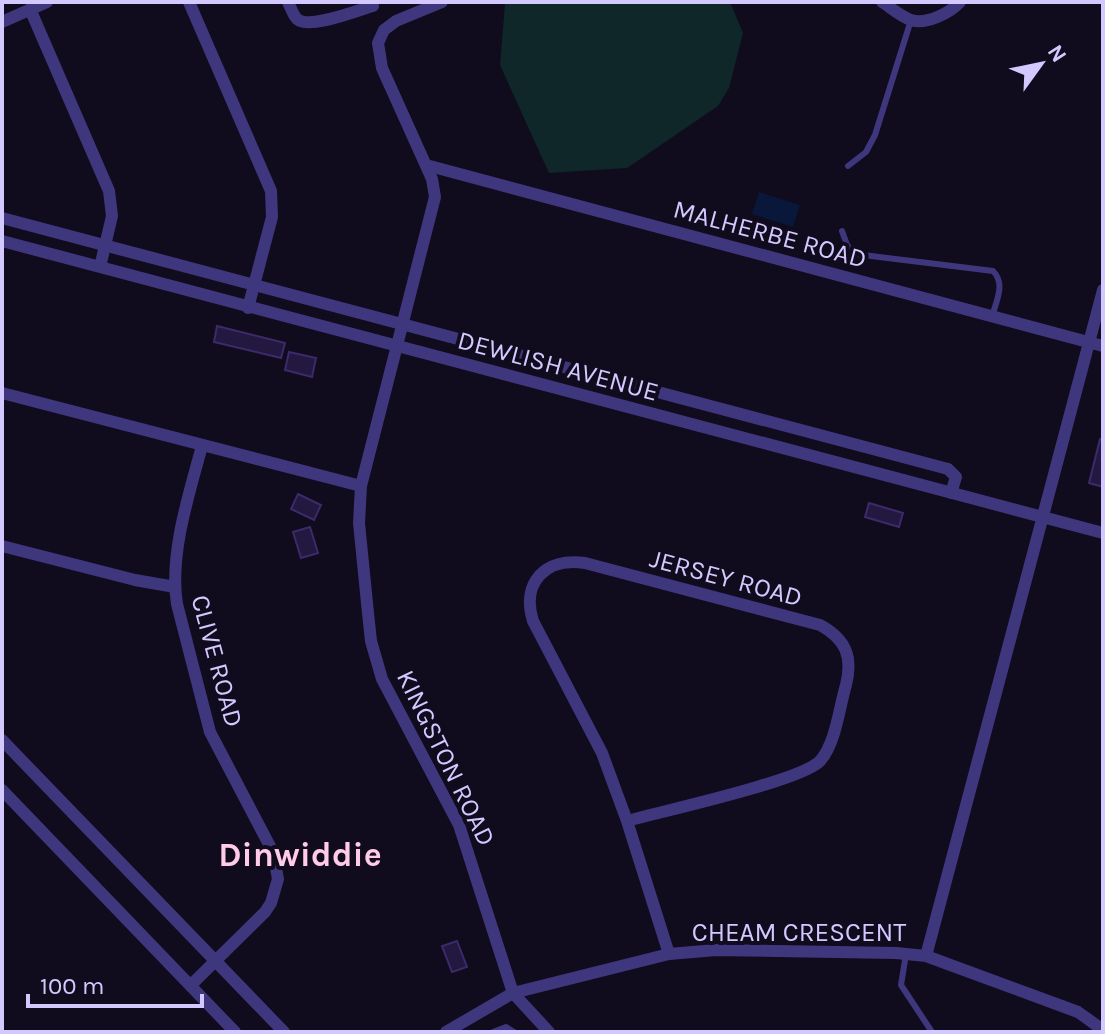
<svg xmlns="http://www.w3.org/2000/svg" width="1105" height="1034" viewBox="0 0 1105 1034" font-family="Karla,sans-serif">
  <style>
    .pitch { fill: #0f2728 }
    .water { fill: #09173a }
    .building { fill: #23183f; stroke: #3c2a6b; stroke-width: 2 }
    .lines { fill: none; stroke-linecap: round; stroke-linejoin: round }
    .service { stroke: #3f377d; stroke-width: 6 }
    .minor { stroke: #3f377d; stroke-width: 12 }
    .labels { text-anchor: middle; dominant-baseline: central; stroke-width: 8; stroke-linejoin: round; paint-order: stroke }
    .street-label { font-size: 26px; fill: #d3c9ff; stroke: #100c1e }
    .district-label { font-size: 34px; font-weight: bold; fill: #ffcbe8; stroke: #100c1e }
  </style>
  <rect width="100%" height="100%" fill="#100c1e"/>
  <path class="pitch" d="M512,2H730L743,33L729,88L718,106L627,168L549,173L500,65L505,4Z"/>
  <path class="water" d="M759,192L800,205L793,227L752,214Z"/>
  <path class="building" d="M217,326L285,343L281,358L214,342Z
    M289,352L316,358L312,377L285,370Z
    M1100,439L1103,440V487L1089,483Z
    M298,494L321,505L314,520L291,509Z
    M869,503L903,513L899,527L865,517Z
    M310,527L318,553L301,558L293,532Z
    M457,941L467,967L452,972L442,946Z"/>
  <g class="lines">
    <path class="service" d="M848,166L866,152L875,135L911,20
      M842,231L847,245L855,254L993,271C1006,284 996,301 992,317
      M906,954L901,985L932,1032
      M493,1032L506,1027L514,1032"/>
    <path class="minor" d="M189,2L271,191L272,217L248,308
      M288,2C291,8 293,15 297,19C309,30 358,10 373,6
      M442,2L396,21L384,30L378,43L382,68L432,179L435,197L361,486L359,523L368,613L371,641L382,679L459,825L513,993L549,1032
      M882,2C890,7 901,17 911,20C926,25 950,13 960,2
      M30,9L109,191L112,216L100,267
      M2,22L47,2
      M426,165L1103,346
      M2,218L948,469L956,477L951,493
      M2,241L1103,533
      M2,393L361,486
      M2,546L135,580L175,587
      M2,740L284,1032
      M2,790L235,1032
      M627,821C662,811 801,781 820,761C836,743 839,708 846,685C853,657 846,639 820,625L585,563C545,557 521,583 533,621L602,753L627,821L669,954
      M926,956L1103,290
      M191,985L265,912L271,903L278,879L273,852L210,732L177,604C169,555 189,494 202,446
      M446,1032L513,993L669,954L716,950L896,953L926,956L1078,1012L1103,1030"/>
  </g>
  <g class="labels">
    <g class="street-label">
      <text transform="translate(770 234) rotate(15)">MALHERBE ROAD</text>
      <text transform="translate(558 366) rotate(15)">DEWLISH AVENUE</text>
      <text transform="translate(726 578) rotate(15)">JERSEY ROAD</text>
      <text transform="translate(217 661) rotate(75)">CLIVE ROAD</text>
      <text transform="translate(446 758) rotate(64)">KINGSTON ROAD</text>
      <text x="799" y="932">CHEAM CRESCENT</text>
    </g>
    <g class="district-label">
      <text x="300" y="855">Dinwiddie</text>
    </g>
  </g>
  <rect width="1105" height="1034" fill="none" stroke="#d3c9ff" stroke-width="8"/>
  <g transform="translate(1041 64) rotate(57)" stroke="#100c1e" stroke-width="6" paint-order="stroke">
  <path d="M0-6L14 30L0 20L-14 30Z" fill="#d3c9ff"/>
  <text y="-12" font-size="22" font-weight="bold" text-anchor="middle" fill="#d3c9ff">N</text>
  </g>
  <path d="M28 994v12h174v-12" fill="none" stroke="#d3c9ff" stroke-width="4"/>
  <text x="40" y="994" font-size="24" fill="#d3c9ff" stroke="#100c1e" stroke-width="6" paint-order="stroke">100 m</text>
</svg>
